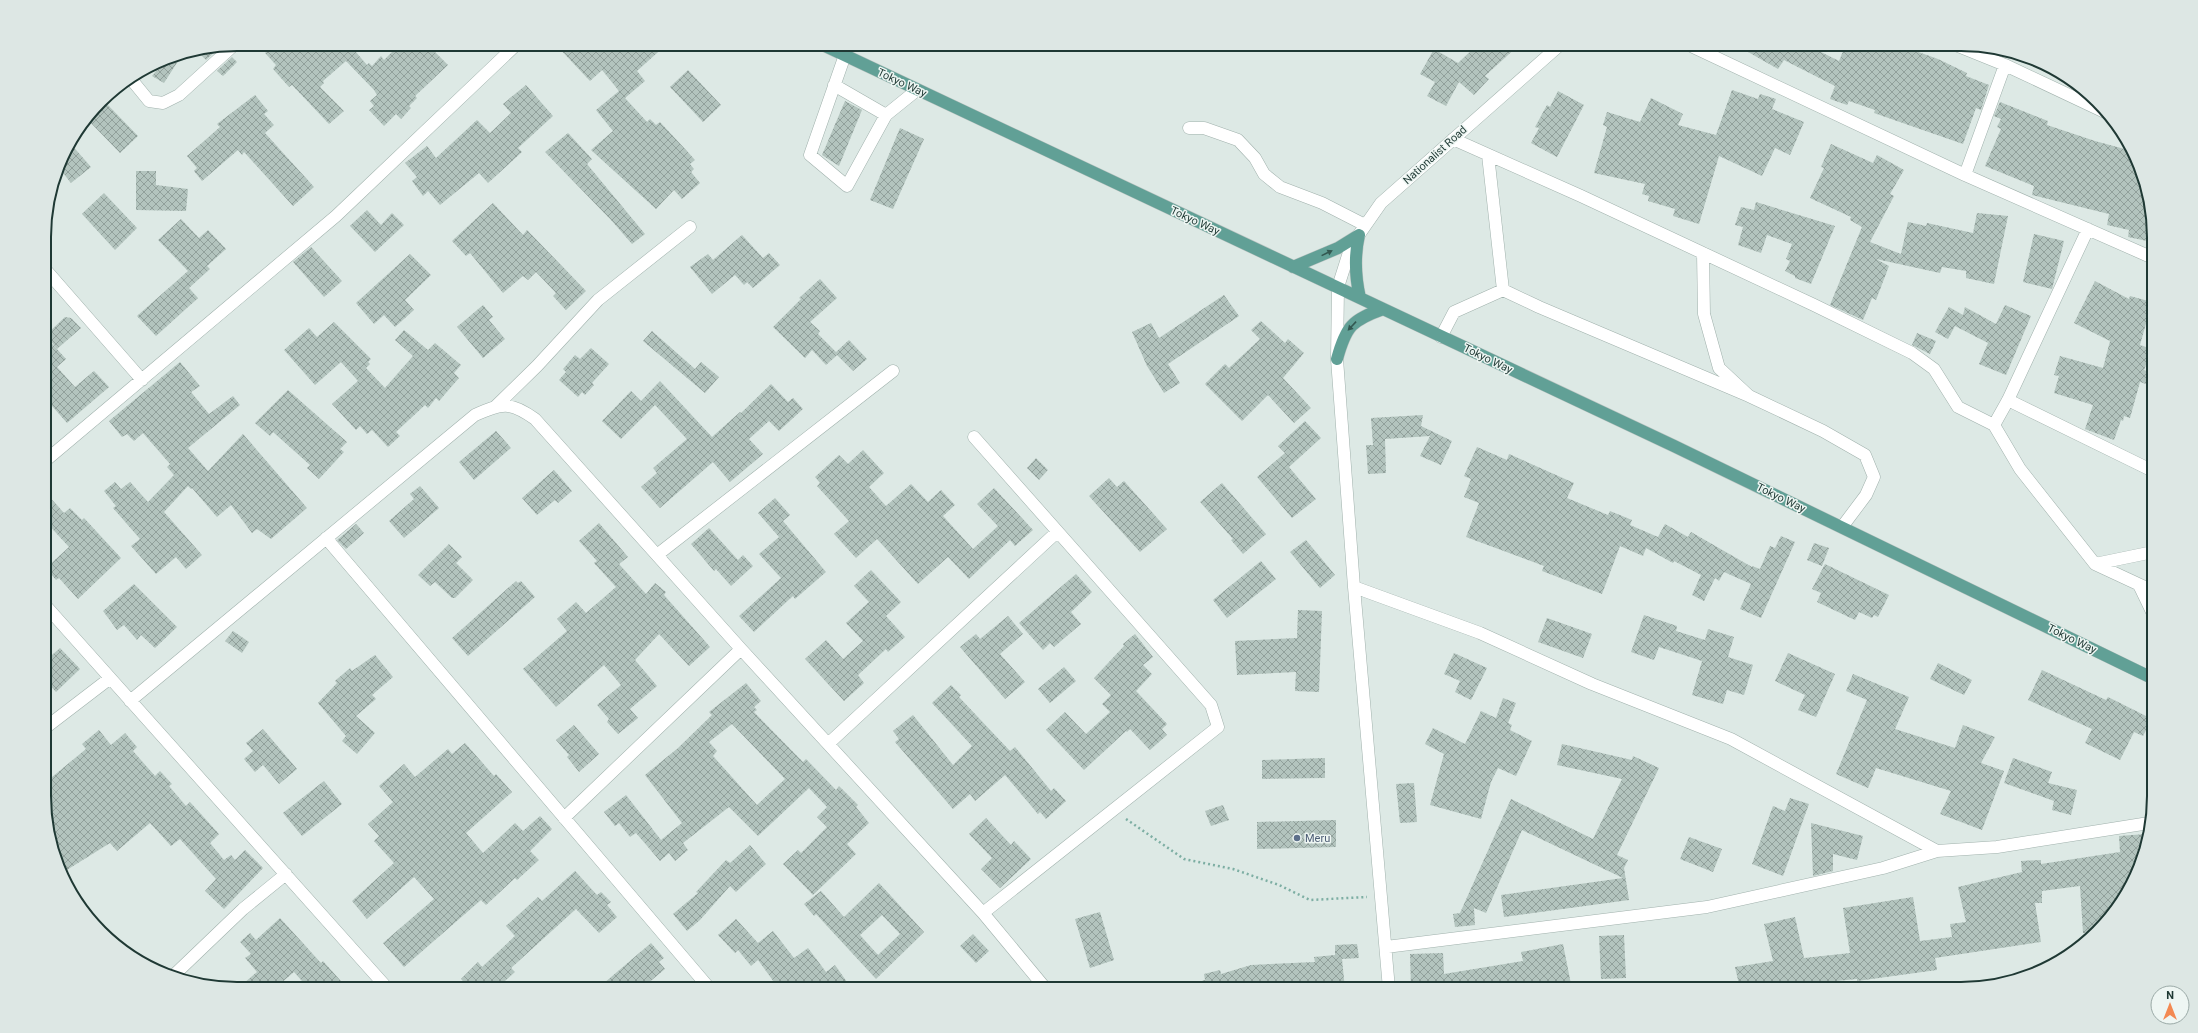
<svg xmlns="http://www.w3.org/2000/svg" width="2198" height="1033" viewBox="0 0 2198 1033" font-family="Roboto,sans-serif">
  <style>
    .building { fill: url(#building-cross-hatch); fill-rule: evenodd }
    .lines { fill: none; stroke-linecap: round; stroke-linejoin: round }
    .minor-casing { stroke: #a0b1ac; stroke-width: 13 }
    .major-casing { stroke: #bcc4c2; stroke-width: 13 }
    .path { stroke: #7daea3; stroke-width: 2.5; stroke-dasharray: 2 3; stroke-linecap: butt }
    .minor { stroke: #fff; stroke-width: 12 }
    .major { stroke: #61a096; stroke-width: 12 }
    .oneway { fill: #335851 }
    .service-dot { fill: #5c6f8a; stroke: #eef6f3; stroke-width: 1.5 }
    .labels { text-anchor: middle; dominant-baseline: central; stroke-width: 3; stroke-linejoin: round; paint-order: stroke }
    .street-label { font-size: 11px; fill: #1f3934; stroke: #eef6f3 }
    .service-label { font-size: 11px; fill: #4e5e75; stroke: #eef6f3; text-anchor: start }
    .rim { fill: none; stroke: #1f3934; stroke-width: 2 }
  </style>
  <defs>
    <pattern id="building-cross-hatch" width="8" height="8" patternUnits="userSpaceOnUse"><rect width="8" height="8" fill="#b3c4be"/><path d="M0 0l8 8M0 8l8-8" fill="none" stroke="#91a09b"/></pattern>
  </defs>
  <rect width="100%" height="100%" fill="#dde9e5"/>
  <path class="building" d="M274,44H349L367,65L369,63L372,66L381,56L384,60L400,44H427L448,65L415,96L417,98L409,106L411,108L401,119L396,114L384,126L369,110L374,106L370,101L377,95L374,90L346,61L323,81L324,83L320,87L344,111L329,124L292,85L289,87L273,69L276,65L265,53Z
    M555,44H667L637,71L645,81L625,98L647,122L650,119L656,125L660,122L685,149L695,160L690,164L694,169L691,172L700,183L682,199L674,190L656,209L591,150L613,131L596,110L619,91L602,70L590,81Z
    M1478,44H1520L1485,76L1489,79L1474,95L1459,82L1446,106L1427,96L1435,82L1420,74L1434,49L1458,63Z
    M1734,44H1805L1839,61L1846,44H1896L1938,59L1967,73L1966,76L1989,85L1981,110L1976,108L1963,144L1874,113L1875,110L1849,101L1847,105L1830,99L1835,86L1784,60L1778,69Z
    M220,47L206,60L198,52Z
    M182,55L164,83L152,76L156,71L150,67L163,59Z
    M232,57L237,62L223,76L217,71Z
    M688,70L721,105L703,122L670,87Z
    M526,85L553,116L518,148L522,152L488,183L479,173L440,205L428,191L423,196L412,181L417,177L405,163L427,146L436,158L477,120L490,133L511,113L503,104Z
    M1732,90L1758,99L1760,94L1776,99L1772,109L1804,122L1790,155L1775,148L1762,176L1719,156L1699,224L1673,216L1675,209L1648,201L1649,196L1642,194L1645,184L1594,173L1607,127L1603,125L1607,112L1640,122L1651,98L1683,114L1678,125L1716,135Z
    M1558,91L1584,105L1557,157L1531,143L1539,128L1535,127L1547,105L1550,107Z
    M255,95L268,111L264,114L274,125L265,133L314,187L293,206L244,152L242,155L238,150L202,181L194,171L197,168L187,156L220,127L217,124Z
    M103,100L138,136L120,153L88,120Z
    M845,101L862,110L839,166L822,155Z
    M2000,102L2048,121L2047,125L2095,141L2132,151L2139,163L2152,212V242L2128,237L2129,230L2107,225L2109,214L2032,195L2034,186L1985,166L2001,129L1997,127L2001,119L1994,116Z
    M900,128L924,139L893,209L870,200Z
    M568,133L592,159L587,164L645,234L632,244L611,220L545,152Z
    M70,143L91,167L71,183L59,168L64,152Z
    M1831,144L1873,163L1877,155L1904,170L1890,194L1894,196L1870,242L1901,254L1908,222L1926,226L1927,223L1973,233L1977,213L2008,216L1994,284L1966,278V271L1942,267L1940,273L1876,259L1889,266L1876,300L1872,298L1863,320L1830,305L1862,227L1850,220L1851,217L1810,198L1824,168L1821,167Z
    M136,171H156V185L188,189L186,211L136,210Z
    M104,193L137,228L115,250L82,214Z
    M1756,202L1835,226L1811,284L1795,278V276L1785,271L1790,261L1786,259L1792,244L1767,235L1761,253L1738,245L1743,227L1735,225L1741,207L1754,210Z
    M493,203L523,235L527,230L586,291L566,310L553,296L556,293L536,272L528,280L523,276L503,293L470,253L466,256L452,241Z
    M367,210L381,225L392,213L404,225L375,252L350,226Z
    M181,219L199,238L208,230L226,249L207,266L210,269L189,288L198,298L156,336L137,316L188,271L158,240Z
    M2034,234L2064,241L2052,289L2023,282Z
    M742,235L763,258L769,253L780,265L753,288L747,282L744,285L735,275L712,294L690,267L708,254L713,260Z
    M311,247L342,281L324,297L293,262Z
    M410,254L431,275L405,300L414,310L395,327L384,315L374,324L356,303Z
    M820,279L837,298L810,322L820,331L818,334L836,352L849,340L867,359L853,371L837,355L826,365L812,350L805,358L773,327L801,299L799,298Z
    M2095,281L2129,299L2130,296L2152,302L2140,345L2152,349L2144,370L2152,373L2149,385L2140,382L2130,418L2124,416L2123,421L2121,420L2114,440L2085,429L2093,405L2054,393L2059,376L2054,375L2060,356L2103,368L2110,341L2074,323Z
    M1224,295L1239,316L1168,364L1180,383L1164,393L1147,366L1132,332L1151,323L1159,338Z
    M483,305L493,317L489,320L505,339L483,358L457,327Z
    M2005,305L2031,316L2006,375L1979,364L1988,343L1955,326L1948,339L1935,332L1949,307L1963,315L1965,307L1996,324Z
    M65,317L71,318L81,328L57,349L46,335Z
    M1261,321L1285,343L1288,339L1304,353L1283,378L1311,408L1294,423L1268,395L1242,421L1205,384L1225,364L1229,368L1260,339L1251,330Z
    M334,322L371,359L368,362L370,364L366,368L385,388L413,356L395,340L404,330L428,350L435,343L461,365L454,373L459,378L439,401L436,398L428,408L425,405L396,432L400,436L388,447L372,430L367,434L360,426L356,430L332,404L358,381L341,362L315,385L284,350L309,328L317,337Z
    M652,331L695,369L701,362L719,377L705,393L643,341Z
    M1917,333L1936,341L1930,354L1912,345Z
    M45,336L66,359L57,367L75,387L94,371L109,387L67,423L45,398Z
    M591,348L609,364L592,383L594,385L585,395L582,392L578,397L559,380L566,372L563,369L575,355L580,359Z
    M180,362L200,386L191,392L209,414L233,396L240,405L188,448L208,471L243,434L307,508L271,539L257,529L252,533L231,505L217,517L192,488L191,489L188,486L164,512L202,555L186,569L176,557L156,574L131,546L140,539L113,508L116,506L104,491L115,482L121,489L130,482L148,502L174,475L167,467L170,464L143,433L134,441L127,434L122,437L109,421Z
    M660,381L712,437L740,412L741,413L771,384L788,402L793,398L803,409L779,431L769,421L749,439L763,454L730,482L713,462L660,508L641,487L657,473L653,468L687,439L655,405L621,439L602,421L631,391L641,401Z
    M288,390L347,442L340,449L344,452L319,479L307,468L310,465L273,432L270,436L255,423Z
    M1423,415L1421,426L1452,441L1441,465L1420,456L1430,436L1385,439L1386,473L1368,474L1366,445H1373L1371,418Z
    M1305,421L1321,438L1289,467L1316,499L1292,518L1257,477L1285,453L1278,446Z
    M496,431L511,448L474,480L459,462Z
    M1477,447L1507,460L1509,454L1574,483L1567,498L1608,515L1610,511L1632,520L1630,525L1658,537L1665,524L1688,537L1691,532L1752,567V566L1760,569L1770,546L1775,548L1781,536L1795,542L1761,618L1740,609L1751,584L1724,572L1719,581L1715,578L1704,601L1692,595L1701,575L1674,561L1673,563L1646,548L1643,556L1620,546L1602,594L1542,571L1544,566L1466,537L1479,503L1464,497L1471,479L1464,476Z
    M863,450L884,473L869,487L886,506L911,484L928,502L941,490L955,505L943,516L973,549L998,526L977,504L994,488L1033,530L1015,546L1010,540L969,579L948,557L918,584L877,539L856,558L834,534L849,521L817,486L820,483L815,477L839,455L848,464Z
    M1036,458L1048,470L1039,480L1027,468Z
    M554,470L572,491L558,503L555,500L537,515L522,498Z
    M1109,478L1117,487L1124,481L1167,529L1140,552L1089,496Z
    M1222,483L1266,534L1243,554L1231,540L1233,539L1200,502Z
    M420,486L439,508L404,538L389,521L414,499L410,494Z
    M45,492L64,513L70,508L82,520L84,518L121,558L78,599L59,578L56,580L46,568L69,547L45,521Z
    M775,498L790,515L783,521L826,572L795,599L793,596L754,632L739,616L781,578L759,554L779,537L758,513Z
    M599,523L628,557L619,564L646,594L655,583L666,592L664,595L710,647L689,666L659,634L635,660L657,686L630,709L638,718L618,734L607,722L609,719L597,705L621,685L604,665L556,707L523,669L567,631L557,619L576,602L586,613L616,587L594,563L597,561L579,541Z
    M356,524L364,533L346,549L337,540Z
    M709,528L738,560L743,555L753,566L731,586L716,569L714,571L691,544Z
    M1306,540L1335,575L1320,588L1290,552Z
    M1814,543L1829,548L1822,566L1807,560Z
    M449,544L462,557L456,563L473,580L455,598H452L435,582L430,586L418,575Z
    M1261,561L1276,579L1227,618L1213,600Z
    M1825,564L1889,595L1878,617L1874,615L1872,618L1859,612L1855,620L1817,602L1821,593L1812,589Z
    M871,570L901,602L886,616L905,637L888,652L886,649L858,675L864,683L844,701L805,659L826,640L843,659L863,641L846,623L869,602L854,586Z
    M1076,574L1092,592L1071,612L1081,624L1054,647L1050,643L1043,650L1019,623Z
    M516,581L518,583L521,581L535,597L468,656L452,638Z
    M134,584L177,627L155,648L141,635L137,640L124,625L117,630L103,611Z
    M1298,610L1322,611L1319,692L1295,691L1296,672L1237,675L1235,641L1297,638Z
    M1644,615L1677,626L1676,631L1705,640L1708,629L1734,637L1728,657L1753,665L1744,695L1727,690L1723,704L1692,695L1702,661L1659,647L1654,660L1631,652Z
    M1008,616L1023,634L1000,654L1025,682L1005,699L960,647L976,634L980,639Z
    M1547,618L1592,634L1583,658L1538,642Z
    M233,631L249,642L242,653L225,641Z
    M1135,634L1153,657L1143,665L1152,674L1136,691L1167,724L1162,729L1167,735L1150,750L1130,729L1127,732L1126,731L1084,770L1046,730L1065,712L1086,734L1110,712L1102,704L1111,695L1094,678L1124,646L1123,644Z
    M60,648L80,669L56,692L45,680V661Z
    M1454,653L1487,668L1471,700L1455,692L1460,681L1444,674Z
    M1788,653L1835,674L1816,717L1798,710L1805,695L1775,681Z
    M375,655L393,677L372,695L376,699L356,716L375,733L357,754L342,741L346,736L318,703L337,683L335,681L350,668L352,671Z
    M1938,663L1972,680L1964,695L1930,679Z
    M1064,667L1076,681L1050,703L1038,689Z
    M2042,670L2106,700L2108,697L2152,719L2143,736L2134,732L2120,760L2085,743L2092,729L2028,700Z
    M1853,674L1909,697L1895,729L1955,748L1963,725L1995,737L1981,763L2004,771L1982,830L1940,814L1951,791L1876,768L1868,788L1836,774L1867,700L1846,691Z
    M746,683L761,701L754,707L757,710L754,712L803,762L806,759L836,790L839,786L858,805L856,807L869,823L847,844L856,854L813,895L783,864L798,850L801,853L827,827L817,817L827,807L809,788L758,836L729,807L683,843L688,850L675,861L669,853L660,861L636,833L630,837L619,823L615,826L604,812L626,795L661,840L682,823L645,775L678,748L712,715L709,712ZM732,724L785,779L757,805L713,756L717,751L709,742Z
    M951,685L961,695L959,697L1010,751L1015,747L1051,791L1054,788L1066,801L1046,819L1040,812L1038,814L1005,775L975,801L970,794L953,809L895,742L899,739L893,731L913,715L953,765L972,746L932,703Z
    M1503,698L1516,703L1508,723L1512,725L1510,730L1532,741L1516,776L1498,768L1491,782L1481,819L1430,805L1444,754L1425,744L1433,728L1465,744L1481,711L1496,718Z
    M574,725L599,754L579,772L567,757L569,755L556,740Z
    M263,729L297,769L279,784L263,765L255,772L244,759L253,751L246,743Z
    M99,730L111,745L125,733L137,747L133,751L155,776L160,771L172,784L169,786L186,806L190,802L219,834L210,843L224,860L231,855L235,860L245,850L263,868L224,909L205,891L216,879L180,839L171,846L150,823L117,851L110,843L62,873L57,865L46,821V782L86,749L82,744Z
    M465,743L494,776L496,774L512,792L466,833L483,853L515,823L523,831L540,816L552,829L530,851L539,860L517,880L515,878L486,905L481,900L404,967L383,943L434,899L414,877L367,919L352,901L394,863L374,841L379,836L368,824L393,802L379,786L404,764L415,777L448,749L452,754Z
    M1562,744L1632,760L1633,756L1659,768L1617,855L1628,860L1624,868L1629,900L1504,917L1501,895L1623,878L1522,830L1486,913L1474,908L1475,925L1455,927L1453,914L1460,913L1511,799L1593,839L1622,779L1557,765Z
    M1325,758V778L1262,779V760Z
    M2013,758L2052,772L2048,783L2077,790L2071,815L2052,810L2054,801L2004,783Z
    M324,781L342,804L302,836L283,813Z
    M1414,783L1417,822L1400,823L1396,784Z
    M1790,798L1809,804L1783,876L1752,864L1773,806L1785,811Z
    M1223,805L1229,820L1211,826L1205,811Z
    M986,818L1011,845L1014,841L1031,859L1000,888L981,869L992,858L969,834Z
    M1336,820V847L1257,849V822Z
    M1811,823L1863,836L1857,860L1833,854V871L1813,876Z
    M2146,834L2139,870L2106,923L2096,932L2083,933L2080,886L2042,891V903H2035L2041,942L1935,958L1937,970L1857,981V979L1784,986L1785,989H1740L1735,967L1773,961L1764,924L1795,917L1804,958L1850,953L1843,908L1913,897L1920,941L1952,937L1950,924L1966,922L1958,887L2022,872L2021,861L2041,860V864L2120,852L2119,836Z
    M1689,837L1722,849L1713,872L1680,859Z
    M750,845L766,864L736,892L730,886L700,920L687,931L673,914L698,893L696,892L726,860L730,863Z
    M575,871L597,895L601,892L611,902L607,905L617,917L599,933L576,909L511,968L515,972L496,989H470L461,979L478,962L482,967L515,936L506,926L538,897L542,901Z
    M879,883L924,932L876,979L816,914L814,916L804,904L821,891L844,917ZM882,915L900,934L878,955L860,935Z
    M1100,912L1114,960L1090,968L1075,919Z
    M280,918L321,963L323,961L348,989H309L294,972L274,989H237L257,972L245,958L251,954L240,942L250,933L256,940Z
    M736,919L758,943L773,931L794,958L808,948L826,972L835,965L852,989H779L758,960L751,966L738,950L735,953L718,935Z
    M973,934L989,951L976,963L960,946Z
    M1624,935L1626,978L1601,979L1599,936Z
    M651,943L664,958L659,962L665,969L641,989H597Z
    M1357,944L1359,958L1342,959L1345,989H1186L1185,986L1205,980L1204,974L1220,970L1221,974L1251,965L1315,962L1314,957L1335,955V945Z
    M1563,944L1571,984L1545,989H1411L1410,954L1443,953L1444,974L1523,961L1521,952Z"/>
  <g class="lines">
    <g class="minor-casing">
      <path id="minor" d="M1687,44L1965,175L2153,258
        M1953,44L2005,65L2107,113
        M845,55L810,155L847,186L886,115L917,90
        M131,79L149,101L163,103L179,95L234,45
        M834,85L886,115
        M1189,128H1204L1238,140L1255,158L1264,174L1280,187L1322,203L1365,225
        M1453,139L1581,196L1814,305L1912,353L1934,369L1958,407L1994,425L2020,469L2095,564L2153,591
        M1488,155L1503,290L1539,307L1749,396
        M1965,175L2005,65
        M1703,253L1704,314L1719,368L1749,396L1823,431L1865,455L1874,477L1866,495L1842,527
        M45,269L142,380
        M1441,337L1454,312L1503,290
        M2008,400L2153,471
        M496,406L537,366L598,300L690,227
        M1994,425L2008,400L2088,229
        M974,437L1211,705L1218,727L983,913
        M45,461L336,216L517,44
        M326,538L710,989
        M657,555L893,371
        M2095,564L2153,552
        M2139,585L2153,614
        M1354,587L1480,633L1592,684L1731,739L1937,851
        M45,605L388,989
        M130,701L475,415C502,403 510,401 535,419L741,649L983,913L1046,989
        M45,728L109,679
        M828,744L1057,532
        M564,818L741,649
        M1386,947L1707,907L1883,868L1937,851L1997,847L2149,823
        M173,976L243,909L286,874
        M1389,989L1354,587L1337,359L1338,287L1351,246L1381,203L1561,44"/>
    </g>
    <g class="major-casing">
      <path id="major" d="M821,44L1674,446L2154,679
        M1359,235C1354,257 1355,276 1360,298
        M1293,267L1338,248L1359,235
        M1337,359C1346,326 1352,320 1383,309"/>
    </g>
    <path class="path" d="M1126,819L1184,859L1233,869L1279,885L1310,900L1367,897"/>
    <use href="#minor" class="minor"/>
    <use href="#major" class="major"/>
  </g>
  <defs><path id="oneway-solid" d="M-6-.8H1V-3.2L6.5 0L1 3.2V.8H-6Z"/></defs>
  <g class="oneway">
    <use href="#oneway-solid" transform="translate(1327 253) rotate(-26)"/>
    <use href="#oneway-solid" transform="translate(1352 326) rotate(133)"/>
  </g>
  <circle class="service-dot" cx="1297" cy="838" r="4"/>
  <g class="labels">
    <g class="street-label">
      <text transform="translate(902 83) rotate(25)">Tokyo Way</text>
      <text transform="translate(1435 155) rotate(-42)">Nationalist Road</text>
      <text transform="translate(1195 221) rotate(25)">Tokyo Way</text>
      <text transform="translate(1488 359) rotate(26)">Tokyo Way</text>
      <text transform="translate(1781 498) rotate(26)">Tokyo Way</text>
      <text transform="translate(2072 639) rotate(26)">Tokyo Way</text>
    </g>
    <g class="service-label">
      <text x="1305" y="838">Meru</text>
    </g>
  </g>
  <path d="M0 0H2198V1033H0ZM237 51H1961A186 186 0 0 1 2147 237V796A186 186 0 0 1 1961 982H237A186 186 0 0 1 51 796V237A186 186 0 0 1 237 51Z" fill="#dde7e4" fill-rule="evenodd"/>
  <path class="rim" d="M237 51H1961A186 186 0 0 1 2147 237V796A186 186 0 0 1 1961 982H237A186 186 0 0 1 51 796V237A186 186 0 0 1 237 51Z"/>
  <g transform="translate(2170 1005)"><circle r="19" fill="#eef6f3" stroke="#9baaa7"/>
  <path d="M0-3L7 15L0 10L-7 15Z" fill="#f38952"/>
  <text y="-6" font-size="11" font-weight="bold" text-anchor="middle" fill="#1f3934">N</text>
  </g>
</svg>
